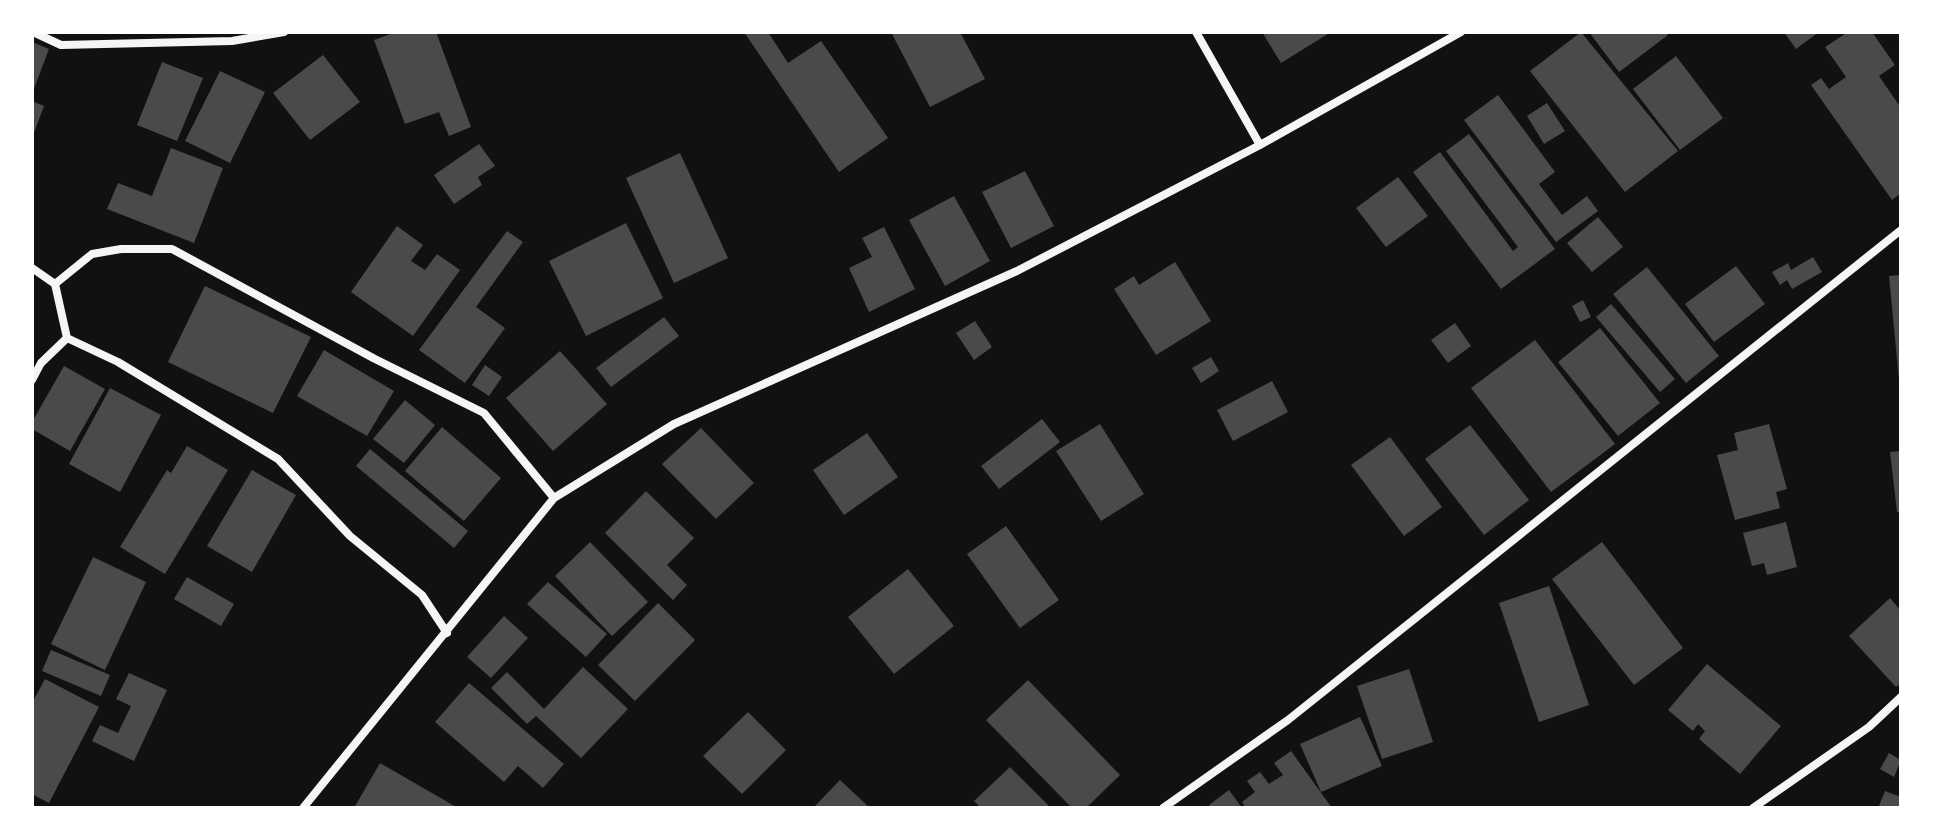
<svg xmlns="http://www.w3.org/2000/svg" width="1933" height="840" viewBox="0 0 1933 840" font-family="'Fira Sans',sans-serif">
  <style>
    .building { fill: #4a4a4a }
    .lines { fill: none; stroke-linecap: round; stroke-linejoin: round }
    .minor { stroke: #f5f5f5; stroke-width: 8 }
  </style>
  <rect width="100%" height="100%" fill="#111"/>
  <path class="building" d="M396,32H436L471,127L449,136L439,112L405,124L374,40Z
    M744,32H768L788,63L821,41L888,138L839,172Z
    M891,32H960L985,79L930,107Z
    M1262,32H1331L1281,63Z
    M1581,32L1678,151L1625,192L1530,71Z
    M1589,32H1666L1668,35L1619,72Z
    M1784,32H1819L1796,49Z
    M1848,32H1872L1895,65L1879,76L1901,108V193L1892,200L1811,85L1821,78L1829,89L1846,77L1825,47Z
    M32,42L49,49L32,94Z
    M323,55L360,102L310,140L273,93Z
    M1676,56L1723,118L1680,150L1633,89Z
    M162,62L203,78L177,141L137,125Z
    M220,71L265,92L230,163L185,141Z
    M1498,95L1555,172L1539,184L1562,215L1587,196L1598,211L1556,242L1464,120Z
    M32,101L44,106L32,138Z
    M1547,103L1565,131L1544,144L1527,116Z
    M1469,134L1555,249L1501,289L1413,172L1440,152L1513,251L1518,247L1446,151Z
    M479,144L495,166L478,177L482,185L454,204L434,175Z
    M171,148L223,168L194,243L107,209L118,183L152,196Z
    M680,153L728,258L674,283L626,178Z
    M1025,171L1054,226L1011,248L982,192Z
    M1398,177L1428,216L1386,247L1356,208Z
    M954,196L990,261L945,286L909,220Z
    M1598,217L1623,247L1592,272L1567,243Z
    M626,223L663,298L586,336L549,261Z
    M397,226L423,245L411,261L425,270L437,254L460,270L413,336L351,292Z
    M884,227L915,289L869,312L849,268L872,257L862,238Z
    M507,231L523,242L476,307L505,328L465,383L419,350Z
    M1813,257L1822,272L1792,289L1787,280L1780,285L1772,272L1788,263L1791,270Z
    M1175,262L1211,321L1156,355L1114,289L1134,276L1139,285Z
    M1736,266L1765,304L1714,342L1685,304Z
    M1647,267L1719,356L1686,383L1613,294Z
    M1901,275V380H1899L1889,276Z
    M205,286L311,337L273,413L168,362Z
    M1583,300L1591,317L1580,322L1572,306Z
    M1611,304L1675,379L1660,392L1596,317Z
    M664,317L679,336L611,387L596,368Z
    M975,321L992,347L974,360L956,333Z
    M1455,323L1471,346L1448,363L1431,340Z
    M1600,328L1660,403L1618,436L1558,362Z
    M1535,340L1615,444L1551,492L1471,388Z
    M324,350L394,391L367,436L297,396Z
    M560,351L607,404L553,451L506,398Z
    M1211,357L1219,371L1201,383L1192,368Z
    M485,365L502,377L489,396L472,385Z
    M64,366L105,389L70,451L32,429V422Z
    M1272,381L1288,412L1233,441L1217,410Z
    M110,388L161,415L120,492L69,464Z
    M405,400L435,425L404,463L373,439Z
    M1042,419L1060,442L999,489L981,466Z
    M1100,424L1144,494L1101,521L1056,451Z
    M1769,424L1787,489L1776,492L1780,508L1735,520L1717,455L1738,450L1734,433Z
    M1470,425L1529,500L1484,535L1425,459Z
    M442,427L501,478L464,521L405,471Z
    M701,428L754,483L716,519L662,464Z
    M867,433L898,477L844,515L813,470Z
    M1390,437L1442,507L1404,536L1351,465Z
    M187,446L228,470L165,574L120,547L167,470L171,473Z
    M370,449L468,531L454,548L356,466Z
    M1901,451V512H1897L1890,452Z
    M252,470L296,495L252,572L207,546Z
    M646,491L694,538L667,565L687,585L673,600L605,533Z
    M1786,522L1797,567L1767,575L1764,563L1752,566L1743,533Z
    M1006,526L1059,600L1020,628L967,554Z
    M590,542L648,602L612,636L555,576Z
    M1602,542L1683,648L1634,685L1552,579Z
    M93,557L146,582L105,670L51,644Z
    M908,569L954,626L894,674L848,617Z
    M187,577L234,604L221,626L174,599Z
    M548,582L607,634L586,657L527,604Z
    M1549,586L1589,705L1539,722L1499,603Z
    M1890,598L1901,611V683L1896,687L1849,636Z
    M658,603L695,640L635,701L598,665Z
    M504,616L528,638L491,678L467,657Z
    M51,650L110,675L101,696L42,671Z
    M1707,664L1781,726L1740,774L1699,739L1705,731L1698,724L1693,731L1668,710Z
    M583,667L628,709L581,758L536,716L527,724L491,688L507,672L544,709Z
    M1409,669L1433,742L1382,759L1357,686Z
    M129,673L167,690L134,761L92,741L100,725L118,733L131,706L116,699Z
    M45,679L99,707L49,803L32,794V703Z
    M1028,680L1120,775L1086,808H1072L986,720Z
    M469,683L564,764L543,788L518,766L504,782L435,722Z
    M748,712L786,750L742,794L703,756Z
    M1360,717L1382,766L1321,792L1300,744Z
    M1291,751L1332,808H1246L1242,802L1255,792L1247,781L1260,772L1269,784L1283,775L1274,763Z
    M1889,753L1901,760L1894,777L1880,769Z
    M380,763L458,808H354Z
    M1010,767L1051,808H981L974,801Z
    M840,780L870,808H813Z
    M1229,790L1242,808H1211L1209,805Z
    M1885,791L1901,797V808H1878Z"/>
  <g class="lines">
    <path class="minor" d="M33,32L61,45L232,41L284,32
      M1196,32L1260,145
      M32,268L55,284L67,338L41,363L32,380
      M55,284L92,254L121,249H172L375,359L484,413L554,498
      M67,338L118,362L278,459L350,536L422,595L447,633
      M303,808L554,498L674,424L1017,271L1260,145L1461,32
      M1163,808L1288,720L1901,230
      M1753,808L1869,727L1901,697"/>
  </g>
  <rect width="1933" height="840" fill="none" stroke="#ffffff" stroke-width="68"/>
</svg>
